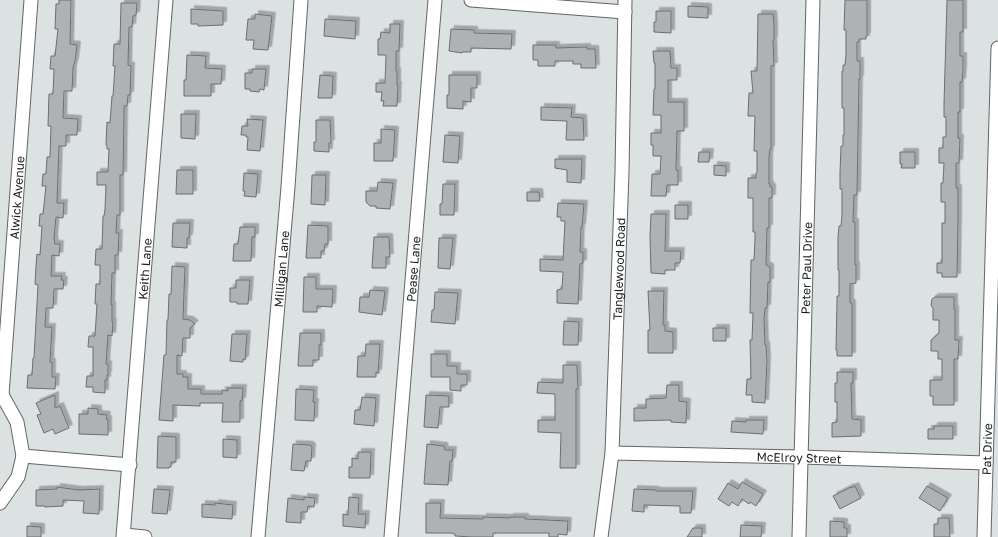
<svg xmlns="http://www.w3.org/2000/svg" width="998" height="537" viewBox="0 0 998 537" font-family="'Golos Text',sans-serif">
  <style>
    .building { fill: #afb1b4; stroke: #6c6f71; filter: url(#shadow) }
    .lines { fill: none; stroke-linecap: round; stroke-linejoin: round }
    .street-casing { stroke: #616566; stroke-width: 15 }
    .street { stroke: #fff; stroke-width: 13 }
    .labels { text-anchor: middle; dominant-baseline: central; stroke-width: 3.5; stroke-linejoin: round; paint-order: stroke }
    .street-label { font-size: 12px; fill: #1b1d1e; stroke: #fff }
  </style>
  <defs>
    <filter id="shadow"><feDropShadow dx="3.5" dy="-3.5" stdDeviation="0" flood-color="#0004"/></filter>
  </defs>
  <rect width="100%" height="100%" fill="#dce1e2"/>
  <path class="building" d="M59,0H71L70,44L77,45L75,61L73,68L72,91H64L63,118L78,119L77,135H66V146H59L57,203H64L63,218L56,217L54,238L55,244H60L59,256L52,255L51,276H62L61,280H64L63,289H54L53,308H46L45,327H52L50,362H52V377H56L55,389L27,388L28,375H32L33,358H34L38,285L35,284L36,266L37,254L40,255L42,226H39L40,214H43L46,186H42L43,174H46L47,157H50L51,126H48L49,94H53L54,69H50L51,56H55L58,29H55L56,4H59Z
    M845,0H867V36H866V39H859V42H857V61H860V79H859L857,195H854L853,222H855V265H856V283L850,284V303H852V356H837V350H836L837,301V296H839V270H838V237L839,226H841L842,215V189H840V173L841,146H843V135H844V108H842V71H843V65H845L846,54V30H844Z
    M947,0H963V32H960V56H963V70L962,82H960V112H958V138H960L959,163H956V188H958V218L957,277H942V273H937V263H942V223H945V202H941V183H943L944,163H939V148H943V137H946V117H944V104Z
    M121,3H137L136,15L133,16L132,27H129L128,65L131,66L130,95H128L127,106H124V113L123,175H120V215H117L116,233H119L118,255H115V273H112L111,305H112V322H113L112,336L108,335L106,364H108V375H107V380H105V393L93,392V387H86L87,376H93V347H88L89,336H95L97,304H95L96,284H100V265H95L96,249H102L103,216H104L105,209L106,185H97V172H108L109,149H107V146L106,145L107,122L110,123L112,96H113L115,66H113L114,44H120Z
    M688,6L708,7V18L688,17Z
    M191,9L223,11V25L198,26V24H191Z
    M656,11H671V33L654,32V22H656Z
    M255,14L272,16L268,50L253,49L254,40H246L248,19H255Z
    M758,14H773L774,25V40H773L774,66H771V149H770L769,157V184H770V187H772V198H769V228H767L766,265L770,267V282H768L767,308H765L764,319L765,345H766L767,360L765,403L752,402V395H746L747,379H751L750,340H752L753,313H750L751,260H754L755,238V232H753V198H748V178H756V173H757V151H754L755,116H748L749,93H753L751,71H757Z
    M325,19L356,21L355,39L324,36Z
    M390,24H400L399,51H396V71H397V85H398L397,106H383L384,101H381L382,92H376V83H385L386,55H378V39H380L381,32L390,33Z
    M451,29L474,30V33L512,34L511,49L471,48V52H462V53L449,51Z
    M533,45H556V48L587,47V49H595L596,68H581V64H573V61H555V66H538V60H533Z
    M653,51H670L671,68H677V80H668V102H684V131H677L676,170H678V185H667L666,196H651L652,174H660L661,156H653V145H651V133H661V115H653L654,89H655V63H654Z
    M187,55L206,56L205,68L222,69L221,84H211V96H184V80H186Z
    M252,69H266L264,90L260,89L259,92L250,91V89H245V73H252Z
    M320,75L333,76L332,98H318Z
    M449,75H477V88H471V102L463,101V109L447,108V95H449Z
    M541,107L572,108L571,117L583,118L584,140H566L567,121L541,120Z
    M181,114H196L195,139L181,138Z
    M247,119L263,120L260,151L247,150L248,137H246V135H241L242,126H248Z
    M316,120H330L331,143H329V152L314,151V142H316Z
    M381,129L395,130L393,161H374V143H381Z
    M445,135L460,136L458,163L443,162Z
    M699,152H710L709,162H698Z
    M900,152H915V168H901L902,164H900Z
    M555,159H582L581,183L567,182V170L555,168Z
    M714,165L726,166V176L714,175Z
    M177,170H193V194H176Z
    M244,173L258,174L256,197L244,196L245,191H243Z
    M312,175H326L325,205L311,204Z
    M378,182L393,183L390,209L376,208V206H370L366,202V191H377Z
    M443,184H455L454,215H440V204H442Z
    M527,192H539L540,201H527Z
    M558,203L584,204L582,227H581L580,252H583V263L580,264L578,304L557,303V290L562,289L563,272L540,271V259L563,260L565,221H561V217H557Z
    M675,205H688V219H675Z
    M651,214H666L665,251H681L680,263H675V270H665V274L651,273L650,236Z
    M173,223H190L189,238H187V248L172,247Z
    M308,225L328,226V244H325L324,251H321V258H306Z
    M240,227H255V237H252L251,261H233L234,244H238Z
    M374,237H389L390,257H386V268H372Z
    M439,238H453L450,269L438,268Z
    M172,266L185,267L183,319L190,320L195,324L190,328V338H183L182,356L177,355V374H183V377H188V389H201V394H222V390L228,391V388H243L242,401H240V422H222L223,403H200V406L173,405V421L159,420L164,355H166L167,320H168L169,294H171Z
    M304,277H316V289H333L332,307L317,306V312H303Z
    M236,280H250L248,304H237V302H230V288H236Z
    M370,290L385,291L382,315L359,312L360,297H369Z
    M648,291H664L663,325H665V331L673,332V353H648V330H650Z
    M435,292L458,293L455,324L431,322L432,310H434Z
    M935,297H954V309H955V340H959L958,359H954V405H933V396H930V380H942V359H938V351H931V340L939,333V320H933V308L931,306L932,299Z
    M564,321L579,322L578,345H563Z
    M713,328H726V341H713Z
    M300,333H321V345H319V360H313V366H298Z
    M232,334H247L245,360L243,359V362L230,361Z
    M366,344H380L378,373L376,372V377H357L358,356H365Z
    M431,354H447V366H457V374H467V385H461V391L450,390V377H431Z
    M563,365H577L578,389H576V468H560L561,433L538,432V420H555V394L537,393L538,382L563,383Z
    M837,372H853V383H851L852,419L861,420V436L832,437V423L837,422V402H835V383H837Z
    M667,385H679V401L687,402L686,423L671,422V420L634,421V408H646V399L666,398Z
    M296,389L314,390L313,402H315L314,421L295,420Z
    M55,395V408L60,406L69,428L55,434L53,429L44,433L37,415L41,414L36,403Z
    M426,395L449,396V407H440L438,428L424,427Z
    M362,397L376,398L374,426L354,424L355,410H360Z
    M88,408L98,409V414L107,415L106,419H108V435L79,434V414H88Z
    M746,420H764L763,434L731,432L732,421L746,422Z
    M934,426H953V439H928V429H934Z
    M158,436L176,437V462H171V467H169V468H157Z
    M223,439L237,440V458L223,457Z
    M293,444L310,445L312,447L311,461H306L304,471L291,470Z
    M427,444L444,446L445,450H453L452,461H450L448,485L424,484Z
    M358,452H371L370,478H349V467H352V458L358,459Z
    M742,482L763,494L756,506L750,502L749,504L742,499L738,506L732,502L729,506L718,499L728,483L738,489Z
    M855,486L861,498L840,509L833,496L851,487V488Z
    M927,486L948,498L940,511L919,498Z
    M57,487L79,490L100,489L99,514L83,513L84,501L63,500V506L45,507V506H36V490L57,489Z
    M154,489L170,490L167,514L152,513Z
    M634,489L656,490V491H693L691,513H680V506L644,505V512L632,511Z
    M304,497L315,498L314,507L308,506L307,512H301V523L286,522L288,498L304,500Z
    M349,497L359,498L358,514H366L365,528L343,526V514L348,515Z
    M215,503L233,505L232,519L202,517V504L215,505Z
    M426,503H441L440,518L483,519V517L510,518V517H525V519L568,521L567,535L558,534V537H549V533H493V537H472L455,536V534L451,533H426Z
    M938,518H949L950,537H934V524H938Z
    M830,521L844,522V528H847V537H830Z
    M741,525L762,526L761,537H740Z
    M27,526L41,527V537H27Z
    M693,528H702V537H687Z"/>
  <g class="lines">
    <g class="street-casing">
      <g id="street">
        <path d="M471,0L625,12"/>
        <path d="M0,394L2,395L17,422L23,456L18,477L0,503"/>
        <path id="s1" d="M2,395L31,0"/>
        <path id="s2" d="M612,453L801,457L986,463"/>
        <path d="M23,456L130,465"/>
        <path d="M124,535L145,537"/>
        <path id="s3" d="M123,537L166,0"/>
        <path id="s4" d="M258,537L288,187L301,0"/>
        <path id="s5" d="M391,537L435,0"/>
        <path id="s6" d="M601,537L612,453L622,172L625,0"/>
        <path id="s7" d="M799,537L813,0"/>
        <path id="s8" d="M984,537L998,48"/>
      </g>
    </g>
    <use href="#street" class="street"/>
  </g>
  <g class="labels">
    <g class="street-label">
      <text stroke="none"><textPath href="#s1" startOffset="198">Alwick Avenue</textPath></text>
      <text stroke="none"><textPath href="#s3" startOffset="269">Keith Lane</textPath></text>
      <text stroke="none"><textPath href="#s4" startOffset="269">Milligan Lane</textPath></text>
      <text stroke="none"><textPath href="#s5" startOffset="269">Pease Lane</textPath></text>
      <text stroke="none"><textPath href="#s6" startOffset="269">Tanglewood Road</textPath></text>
      <text stroke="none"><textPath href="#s7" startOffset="269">Peter Paul Drive</textPath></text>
      <text stroke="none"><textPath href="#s8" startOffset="88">Pat Drive</textPath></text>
      <text stroke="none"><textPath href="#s2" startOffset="187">McElroy Street</textPath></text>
    </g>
  </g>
</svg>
